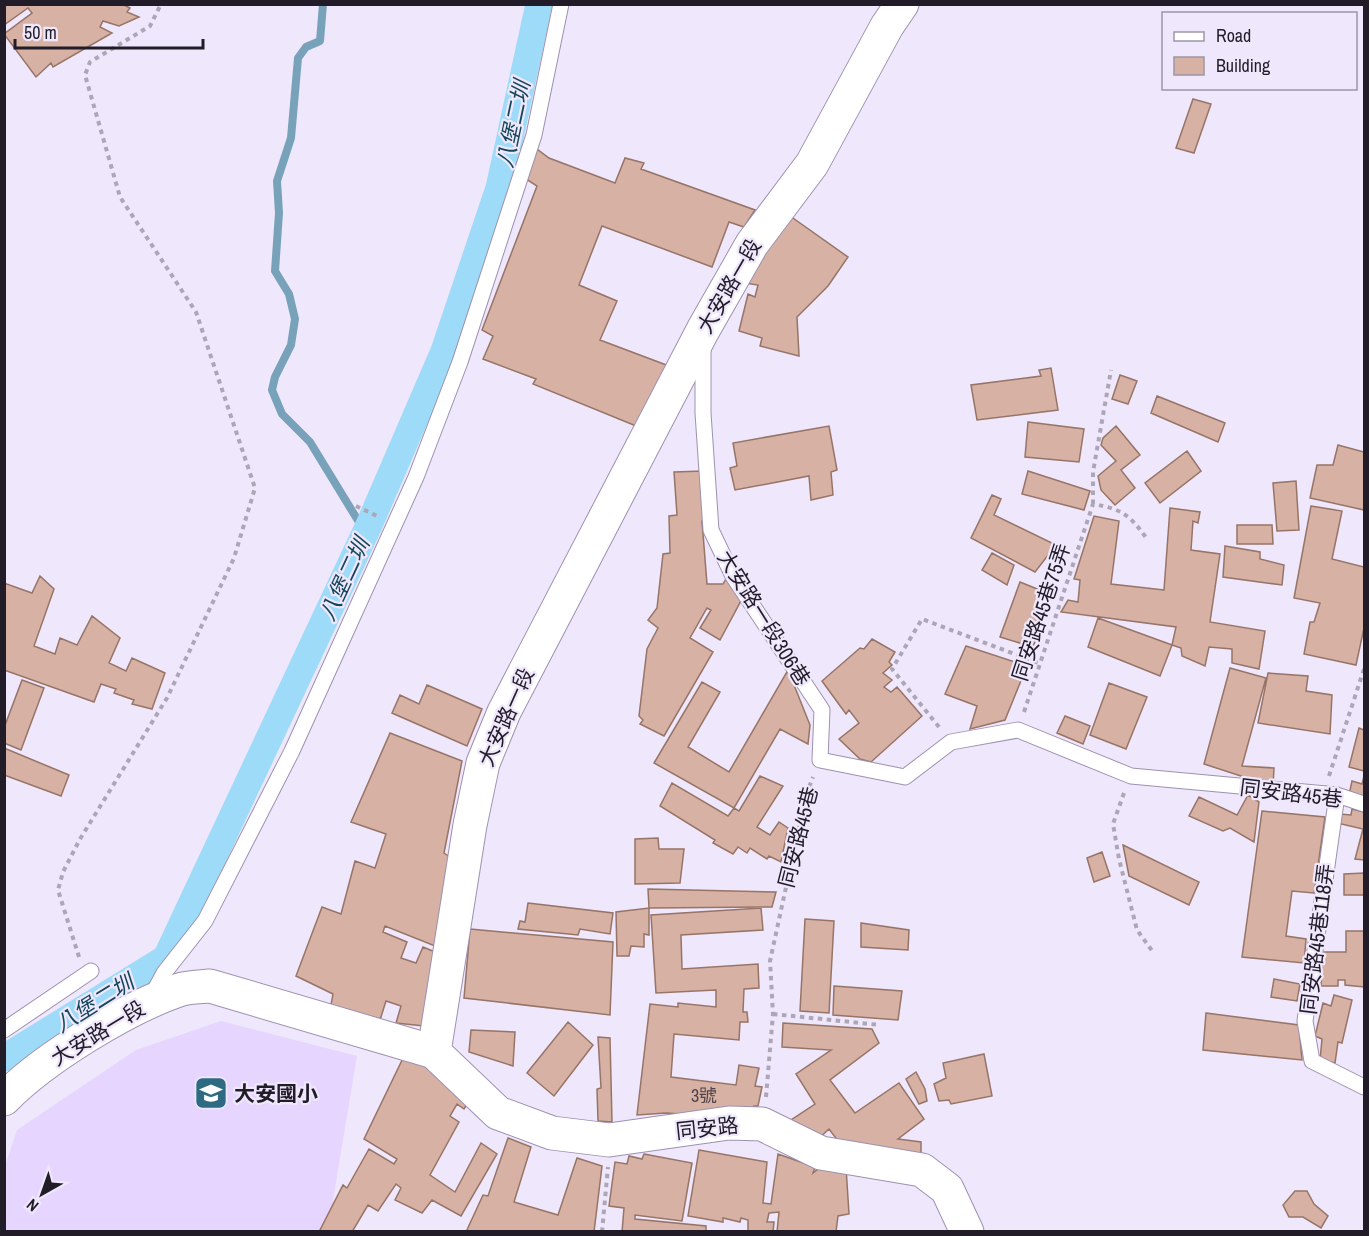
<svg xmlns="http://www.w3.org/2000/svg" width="1369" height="1236" viewBox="0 0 1369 1236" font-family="'Archivo Narrow','Noto Sans TC',sans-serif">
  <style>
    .built { fill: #e6d5fe }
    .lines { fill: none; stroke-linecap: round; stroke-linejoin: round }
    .stream { stroke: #78a2ba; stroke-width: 8 }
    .canal { stroke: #9ddbf9; stroke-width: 27 }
    .building { fill: #d6b1a4; stroke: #977468; stroke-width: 1.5 }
    .lane-casing { stroke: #9e91b0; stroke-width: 17 }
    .secondary-casing { stroke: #9e91b0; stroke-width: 35 }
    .path { stroke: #ada6b7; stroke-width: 4; stroke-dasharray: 4.5 4.5; stroke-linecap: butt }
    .lane { stroke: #fff; stroke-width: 15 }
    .secondary { stroke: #fff; stroke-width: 33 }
    .labels { text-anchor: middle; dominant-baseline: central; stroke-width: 4.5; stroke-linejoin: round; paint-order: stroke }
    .number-label { font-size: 18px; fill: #4e4147 }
    .street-label { font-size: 21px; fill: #211c28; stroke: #efe7fb }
    .poi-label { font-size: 21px; font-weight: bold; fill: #211c28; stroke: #efe7fb; text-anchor: start }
    .water-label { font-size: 22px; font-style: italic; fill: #14475b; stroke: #efe7fb }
  </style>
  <rect width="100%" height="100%" fill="#efe7fb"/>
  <path class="built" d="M221,1021L357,1056L330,1218L333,1231L5,1232V1166L17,1130L136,1050Z"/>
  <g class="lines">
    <path class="stream" d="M323,4L320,41L306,47L298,58L291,138L277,181L279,213L275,271L289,294L295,319L291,345L275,377L272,390L282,414L310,442L365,532"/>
    <path class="canal" d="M4,1058L166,958L369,525L444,351L499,188L539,4"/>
  </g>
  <path class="building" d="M4,4H122L130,8L127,12L139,17L119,26L103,21L100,27L112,33L53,67L51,63L36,77L4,34L32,13L28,8L4,25Z
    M1193,99L1211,104L1194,153L1176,148Z
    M537,149L549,158L615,183L625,158L644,163L641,169L755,210L744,227L729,222L712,267L602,226L579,285L617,301L600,340L669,366L641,428L533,384L536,379L483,359L493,336L482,330L537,186L526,179Z
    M783,211L848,257L828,286L797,317L799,356L760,346L762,338L739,331L748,294L755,297L758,285L738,282Z
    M1051,368L1058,410L977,420L971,385L1041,376L1039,370Z
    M1120,375L1137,381L1128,404L1112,399Z
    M1157,396L1225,423L1218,442L1151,413Z
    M1028,422L1084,429L1079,462L1025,457Z
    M829,426L837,470L831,472L833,495L811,500L809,476L735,490L730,468L737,466L733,443Z
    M1116,426L1140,455L1121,470L1135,488L1115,505L1101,490L1098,476L1116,461L1101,445L1103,438Z
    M1338,445L1364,452V510L1310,498L1317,465H1333Z
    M1187,451L1201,471L1160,503L1145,483Z
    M703,471L705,520L702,521L707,584H723L727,577L743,597L720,640L700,628L711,610L707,608L690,638L713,652L664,736L640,724L643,720L639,716L647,649L658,628L648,620L657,608L663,554L670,553L669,516L677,515L674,472Z
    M1028,471L1090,491L1084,510L1022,494Z
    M1296,481L1299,530L1277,531L1273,483Z
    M992,495L1001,499L994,515L1056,545L1035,572L971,538Z
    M1311,506L1342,511L1332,559L1364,567V628L1356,665L1304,654L1310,622H1314L1320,603L1294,598Z
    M1170,508L1200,512L1198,523L1193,521L1191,550L1220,554L1210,622L1265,631L1259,669L1232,663V649L1209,647L1205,666L1182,656L1181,648L1172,645L1176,627L1061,612L1068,600L1078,602L1080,580L1074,579L1094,516L1119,521L1111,584L1164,590Z
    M1237,525H1272L1273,544H1237Z
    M1225,546L1260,552V559L1284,565L1282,585L1223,577Z
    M992,553L1014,565L1007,585L982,570Z
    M40,576L54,589L34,646L55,654L60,638L77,645L92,616L120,638L109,663L126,671L132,658L165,673L152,709L132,704L134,700L114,693L116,689L101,684L94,702L4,670V583L32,593Z
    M1020,582L1052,595L1033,647L1000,637Z
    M1098,618L1172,645L1160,676L1088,647Z
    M872,639L895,652L889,662L892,665L883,673L892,680L884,687L891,692L897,687L922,716L871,762L860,759L839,739L859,723L849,710L846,714L822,681L860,648L864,649Z
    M966,646L1027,666L1005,720L970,729L977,706L945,694Z
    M1230,668L1266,678L1242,766L1274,768L1273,786L1243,783L1244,777L1204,764Z
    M788,670L810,725L808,744L780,729L734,808L654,763L702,682L720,692L688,747L729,772Z
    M1268,673L1308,676L1306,691L1332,695L1330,734L1258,723Z
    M22,680L44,688L21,750L4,743V728Z
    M1109,683L1147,697L1126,749L1090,735Z
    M427,685L482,709L467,746L392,713L400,695L419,704Z
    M1065,716L1090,726L1083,744L1057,733Z
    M1359,728L1364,730V771L1349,767Z
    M390,733L462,761L444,853L450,857L440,948L385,926L383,932L407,942L401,958L416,963L423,947L440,954L424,1026L396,1023L401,1006L386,1001L380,1020L331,1005L333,994L296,976L322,907L341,914L355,861L375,868L386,834L351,822Z
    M4,748L69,775L61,796L4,775Z
    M760,776L783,786L757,827L770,835L779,822L788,828L781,862L769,856L767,859L750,848L747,853L738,847L733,854L713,843L715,840L660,806L672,783L728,816L734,808L739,811Z
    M1364,776V800L1349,795L1352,781L1362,784Z
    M1248,795L1259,802L1254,842L1230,828L1223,831L1189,816L1199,797L1237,815Z
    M1352,809L1364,812V860L1355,859L1363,829L1337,823L1340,814L1351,815Z
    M1262,811L1325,817L1314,893L1292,891L1286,936L1306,939L1304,963L1242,957Z
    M658,838L659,849H684L680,883L635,884V839Z
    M1123,845L1199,882L1189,905L1129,876Z
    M1102,852L1110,876L1094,882L1087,858Z
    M1364,873V895H1344V874Z
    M648,889L776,892L772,907L649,908Z
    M528,903L613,913L610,934L580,929L578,935L518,929L520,921L525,922Z
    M649,908V935L644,934V947L631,946L629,956H617L616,912Z
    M761,908L763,930L681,935L682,969L758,964L759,988L744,989L743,1012H747L748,1022H740L739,1040L674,1034L671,1077L736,1085L739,1065L759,1068L755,1086L762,1087L758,1106H754L750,1114L740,1118L666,1113L637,1115L650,1004L678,1007V1003L716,1007V990L656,993L651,915Z
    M805,919L834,921L829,1013L800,1011Z
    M861,923L909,930L908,950L861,947Z
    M470,929L613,942L610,1015L464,998Z
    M1346,931H1364V987L1345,985V980H1338V986H1321L1323,952H1346Z
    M1274,979L1300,984L1297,1001L1271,997Z
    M834,986L902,991L898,1020L833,1015Z
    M1334,995L1352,1000L1342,1043L1338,1042L1335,1063L1320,1060L1322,1039L1315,1036L1323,1003L1331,1006Z
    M1206,1013L1299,1025L1302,1060L1203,1050Z
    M568,1022L593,1045L554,1096L527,1073Z
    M783,1023L872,1029L879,1043L830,1080L855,1113L899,1083L924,1119L898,1139L921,1142V1159L842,1146L829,1129L818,1139L788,1122L815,1104L796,1074L831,1050L782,1047Z
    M471,1030L515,1032L513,1066L469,1052Z
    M598,1037L610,1038L612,1122L598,1121L597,1089L601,1088Z
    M405,1054L474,1093L464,1109L457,1104L450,1116L459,1122L430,1175L455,1192L481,1143L497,1154L461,1216L432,1200L422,1213L395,1200L401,1188L396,1184L378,1211L368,1205L352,1232H319L343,1185L347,1188L369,1149L394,1164L397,1159L364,1139Z
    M984,1054L992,1096L951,1104L949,1100L939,1101L934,1084L946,1078L943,1063Z
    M916,1072L925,1089L927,1101L919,1104L906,1079Z
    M508,1138L531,1147L514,1202L558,1215L577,1158L602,1166L594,1232H466L483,1195L488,1196Z
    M699,1150L767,1162L763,1203L771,1204L778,1154L815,1167L813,1173L818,1169L821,1161L846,1167L849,1214L838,1216L836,1232H777L779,1212L769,1213L767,1222H774L773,1232H748V1220L741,1218L740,1222L723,1218V1222L688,1216Z
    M644,1154L692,1163L682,1221L635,1215V1219L706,1226V1232H622L624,1208L609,1206L615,1162L627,1164L629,1156L642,1159Z
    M1295,1191H1307L1314,1204L1328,1216L1321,1228L1303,1217H1289L1283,1205Z"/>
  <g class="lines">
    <g class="lane-casing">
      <path id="lane" d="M703,345V413L711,530L733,576L822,710L820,760L905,777L951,742L1018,730L1131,776L1337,795L1364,804
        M1337,795L1305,1021L1312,1061L1364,1087
        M151,997L164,973L205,921L292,751L416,477L460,362L534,135L561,4
        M4,1030L91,971"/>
    </g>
    <g class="secondary-casing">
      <path id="secondary" d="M434,1052L470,825L483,763L504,712L703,330L752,244L812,164L887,26L902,4
        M4,1099C43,1059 126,1008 179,990C188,987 200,987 210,986L434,1052L498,1113L552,1133L609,1140L729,1123L762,1124L821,1153L922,1170L947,1189L967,1232"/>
    </g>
    <path class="path" d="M1093,504V472L1111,370
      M356,506L377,516
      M1024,712L1093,504C1122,509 1130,515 1147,539
      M939,727L892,669L922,619L1041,664
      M1329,776L1364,669
      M1124,793L1113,824L1119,859L1137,930L1153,952
      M79,957L58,890L63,872L80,839L167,698L234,558L255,488L196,312L120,197L85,75L90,62L150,26L161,4
      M773,1014L880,1025
      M766,1097L773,1014L770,961L806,795L813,777
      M602,1232L608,1167"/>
    <use href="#lane" class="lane"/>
    <use href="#secondary" class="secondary"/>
  </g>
  <defs>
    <g id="school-square" transform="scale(1.725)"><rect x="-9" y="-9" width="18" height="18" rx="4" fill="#2e6b82" stroke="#efe7fb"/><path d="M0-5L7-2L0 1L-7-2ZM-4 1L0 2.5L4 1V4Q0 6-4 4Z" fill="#fff"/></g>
  </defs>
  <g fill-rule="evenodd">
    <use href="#school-square" x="211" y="1093"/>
  </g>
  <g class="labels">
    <g class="number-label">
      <text x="704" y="1095">3號</text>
    </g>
    <g class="street-label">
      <text transform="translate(729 286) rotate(-60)">大安路一段</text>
      <text transform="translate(1041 612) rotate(-72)">同安路45巷75弄</text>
      <text transform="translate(764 618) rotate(58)">大安路一段306巷</text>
      <text transform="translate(506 717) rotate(-66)">大安路一段</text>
      <text transform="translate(1291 793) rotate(7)">同安路45巷</text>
      <text transform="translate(798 837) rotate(-76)">同安路45巷</text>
      <text transform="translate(1317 939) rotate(-83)">同安路45巷118弄</text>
      <text transform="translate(98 1033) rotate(-31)">大安路一段</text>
      <text transform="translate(707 1128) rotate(-6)">同安路</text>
    </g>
    <g class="poi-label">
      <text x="234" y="1093">大安國小</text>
    </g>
    <g class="water-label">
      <text transform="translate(513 124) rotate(-78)">八堡二圳</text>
      <text transform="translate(344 579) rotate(-65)">八堡二圳</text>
      <text transform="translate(94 1003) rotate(-32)">八堡二圳</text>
    </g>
  </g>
  <rect width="1369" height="1236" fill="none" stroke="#211c28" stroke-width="12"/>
  <rect x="1162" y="12" width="195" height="78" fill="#efe7fb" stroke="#9d96a7" stroke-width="1.5"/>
  <rect x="1174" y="32" width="30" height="9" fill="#ffffff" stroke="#9d96a7" stroke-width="1.5"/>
  <text x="1216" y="42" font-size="18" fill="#211c28">Road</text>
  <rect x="1174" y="57" width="30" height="18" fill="#d6b1a4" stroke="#9d96a7" stroke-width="1.5"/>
  <text x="1216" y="72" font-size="18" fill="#211c28">Building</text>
  <g transform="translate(42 1194) rotate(220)" stroke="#efe7fb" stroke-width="4.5" paint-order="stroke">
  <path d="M0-4.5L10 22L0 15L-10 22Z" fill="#211c28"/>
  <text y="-9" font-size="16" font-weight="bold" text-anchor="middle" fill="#211c28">N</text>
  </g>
  <path d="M15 39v9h188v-9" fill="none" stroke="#211c28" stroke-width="3"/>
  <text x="24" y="39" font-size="18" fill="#211c28" stroke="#efe7fb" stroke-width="4.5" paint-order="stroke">50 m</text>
</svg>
